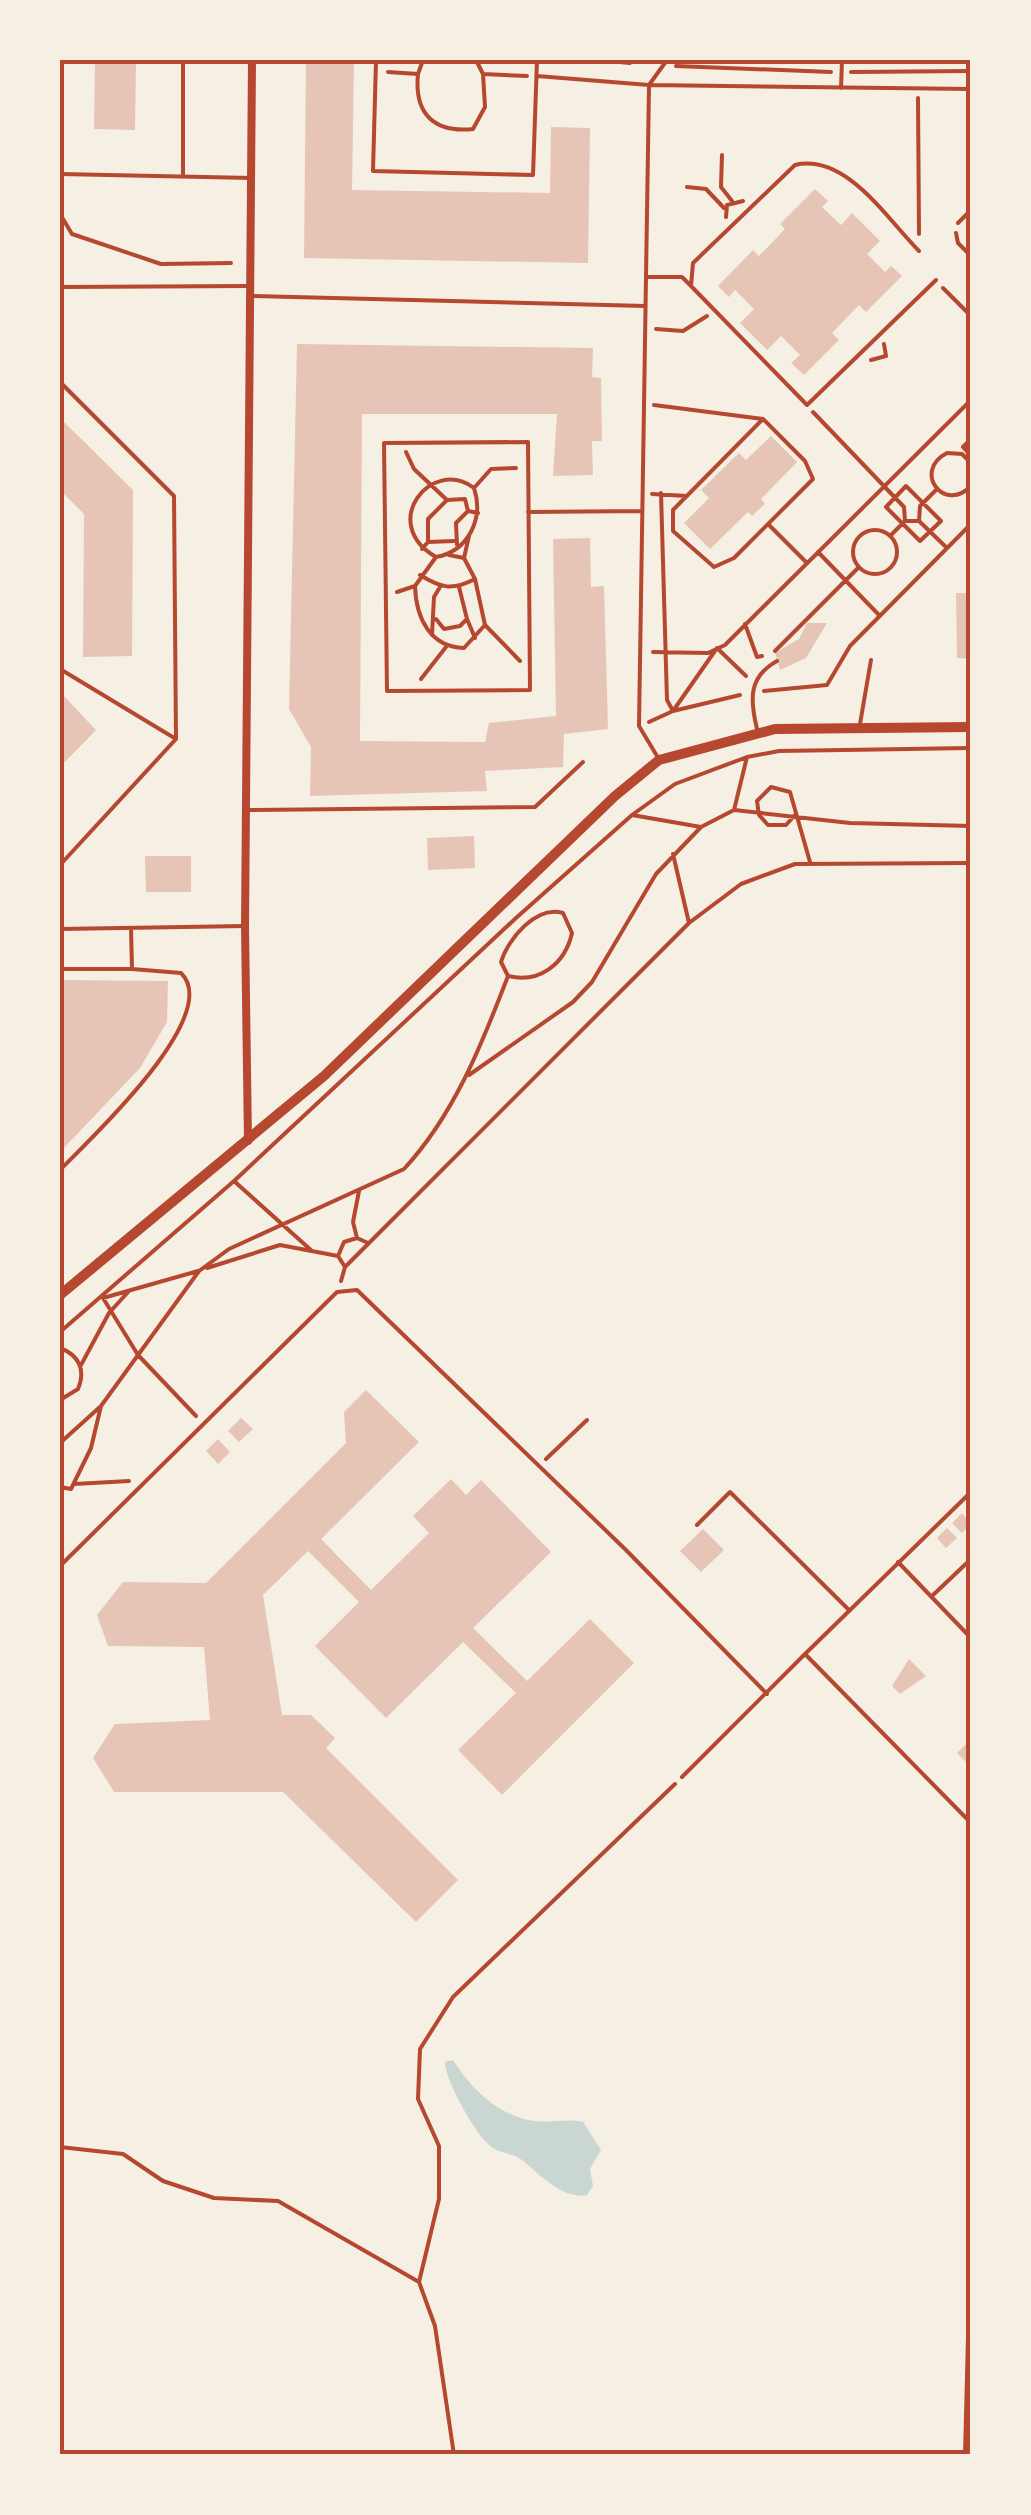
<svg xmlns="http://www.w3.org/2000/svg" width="1031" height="2515" viewBox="0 0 1031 2515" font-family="'Nunito Sans',sans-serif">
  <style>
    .water { fill: #c9d6d2 }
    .building { fill: #e6c5b7 }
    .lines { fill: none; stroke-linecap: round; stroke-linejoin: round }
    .path { stroke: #b5482f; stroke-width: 4 }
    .service { stroke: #b5482f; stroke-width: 4 }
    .minor { stroke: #b5482f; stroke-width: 8 }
    .tertiary { stroke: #b5482f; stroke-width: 10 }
    .neatline { fill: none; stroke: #b5482f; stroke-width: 4 }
  </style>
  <rect width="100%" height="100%" fill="#f6efe4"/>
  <path class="water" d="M453,2060C471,2089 500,2117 535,2121C551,2123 568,2118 583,2122L601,2150L590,2169L593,2186L587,2195C563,2200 539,2174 522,2160C513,2153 502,2154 493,2148C477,2138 445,2080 445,2062Z"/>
  <path class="building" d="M95,60H136L135,130L94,129Z
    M306,60H354L352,190L550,193L551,127L590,128L588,263L304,258Z
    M815,189L828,201L822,207L841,225L852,213L880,241L867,254L885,272L891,266L902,276L866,312L859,305L832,333L839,340L804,375L791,363L800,355L781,336L767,350L740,323L754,309L735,290L729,297L718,286L753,250L759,256L785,229L780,224Z
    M297,344L593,348L592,377L601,378L602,441H592L593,475L553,476L557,414H362L360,741L485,742L489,723L556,716L553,539L590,538L591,587L604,586L608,729L564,734L563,767L485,771L487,791L310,796L311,747L289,709Z
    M60,418L133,490L132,656L83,657L84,514L60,490Z
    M771,436L797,462L761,499L765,504L752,516L748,512L710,549L684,523L709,498L701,490L739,453L746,460Z
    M956,593H971V659L957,658Z
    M807,623H827L806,658L780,670L775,653L799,639Z
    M64,696L96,730L60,767V700Z
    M474,836L475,868L428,870L427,838Z
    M145,856H191V892H146Z
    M60,980L168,981L167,1022L140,1068L60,1152Z
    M366,1390L419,1442L321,1539L371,1590L429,1533L413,1516L451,1479L466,1495L481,1480L551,1552L473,1628L527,1681L590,1619L634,1663L502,1795L458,1750L516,1693L463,1642L386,1718L315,1646L359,1602L308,1551L263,1595L282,1715H311L335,1738L326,1748L458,1880L416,1922L283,1792H114L93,1758L115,1724L210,1720L204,1647L108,1646L97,1615L123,1582L206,1583L346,1443L344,1412Z
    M241,1418L253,1429L239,1442L228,1431Z
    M218,1439L230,1452L218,1464L206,1451Z
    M962,1513L971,1524L962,1533L952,1523Z
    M947,1528L957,1538L946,1548L937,1538Z
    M703,1529L724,1550L701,1572L680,1551Z
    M909,1659L926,1676L900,1694L892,1686Z
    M971,1739V1767L957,1753Z"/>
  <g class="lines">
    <path class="path" d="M476,60L483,74L527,76
      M598,60L630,63
      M676,66L831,72
      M388,72L418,74L423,60
      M851,72L971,71
      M418,74C414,114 434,133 473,129L485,107L483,74
      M918,98L919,234
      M722,155L721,187L732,201
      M687,187L706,189L724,208
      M60,214L72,234L161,264L231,263
      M726,217L727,205L743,201
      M956,233L958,243L971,256
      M943,288L971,316
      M656,329L683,331L707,316
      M871,360L886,356L884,344
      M654,405L763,419
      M813,412L904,507L905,521
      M763,419L805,461L813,479L734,558L714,567L673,531V510Z
      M971,439L963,447L971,456
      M406,452L414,469L447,500L465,499L468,511L478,513
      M971,463L962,454L947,453C912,471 944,514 971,486
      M906,486L941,521L920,541L886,507Z
      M474,488C484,518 469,551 436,557C378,524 431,456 474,488L491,469L516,468
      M661,493L667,700L673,711L717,648L746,676
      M652,494L687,496
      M919,521L920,506L936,490
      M768,524L807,563
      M853 552a22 22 0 1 1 44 0a22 22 0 1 1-44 0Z
      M890,536L905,521H919L947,548
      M428,542L454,541
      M457,545L456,523L468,511
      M422,549L428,542V519L447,500
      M818,552L879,615
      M449,555L464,558L469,536
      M420,575C441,588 452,591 475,579
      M415,586C416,618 430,647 464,648L485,625L475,579L464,558
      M397,592L415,586L436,557
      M436,619L444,629L460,626L467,619L459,587
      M467,619L475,638
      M745,624L757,657L762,656
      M485,625L520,661
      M432,635L434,597L440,587
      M775,651L859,567
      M653,652L708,653L725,645L971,400
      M421,679L446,647
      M764,691L827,685L850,646L971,524
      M649,722L673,711L740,695
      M734,810L747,757
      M632,815L701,827
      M795,815L786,825H768L759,815L757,801L771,787L790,792L810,862
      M673,854L689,923
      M469,1075L573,1002L592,982L656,874L701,827L734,810L850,823L971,826
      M234,1181L312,1251
      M357,1238L353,1222L359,1191
      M345,1267L338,1256L344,1242L357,1238L368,1243
      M207,1268L280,1245L338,1256
      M341,1281L345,1267L689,923L741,884L795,864L971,863
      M60,1332L234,1181L516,918L632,815L675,784L747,757L779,751L971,748
      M60,1348C79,1355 86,1370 78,1389L60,1400
      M81,1365L109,1313L129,1291
      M196,1416L138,1355L103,1298L198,1271
      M60,1443L101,1406L199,1271L229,1249L404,1169C454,1115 482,1044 508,976C539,984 565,964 572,933L563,913C536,905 508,939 501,962L508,976
      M546,1459L587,1420
      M74,1484L129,1481
      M60,1487L71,1489L91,1448L101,1406
      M60,2147L123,2154L163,2181L214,2198L278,2201L419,2282L435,2326L454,2455
      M419,2282L439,2199V2146L418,2099L420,2049L453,1997L675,1784
      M965,2455L971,2219"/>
    <path class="service" d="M376,60L373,171L533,175L537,60
      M537,76L649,85L971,89
      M841,88L842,60
      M60,174L252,178
      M183,177V60
      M958,223L971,210
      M919,251C887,219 846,153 795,165L693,263L691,286L807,405L936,280
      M646,277H682L691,286
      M60,287L250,286
      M252,296L645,306
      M60,382L174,496L176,739L60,865
      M528,442L530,690L387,691L384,443Z
      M528,512L642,511
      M60,669L176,739
      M860,724L871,660
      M757,729C750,700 748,677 777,661
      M657,756L639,726L649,85L667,60
      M247,810L535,807L583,762
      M60,929L245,926
      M60,969H132
      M60,1170C89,1140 224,1015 181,973L132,969L131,928
      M971,1492L805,1654L971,1823
      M697,1525L730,1492L849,1610
      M898,1562L971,1638
      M60,1566L337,1292L357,1290L626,1550L767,1694
      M932,1596L971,1559
      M682,1777L805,1654"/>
    <path class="minor" d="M248,1141L245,926L252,60"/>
    <path class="tertiary" d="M60,1295L324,1076L615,796L659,760L775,729L971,727"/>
  </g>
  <rect width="1031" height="2515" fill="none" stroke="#f6efe4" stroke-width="125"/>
  <rect x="62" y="62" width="906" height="2390" class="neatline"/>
</svg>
